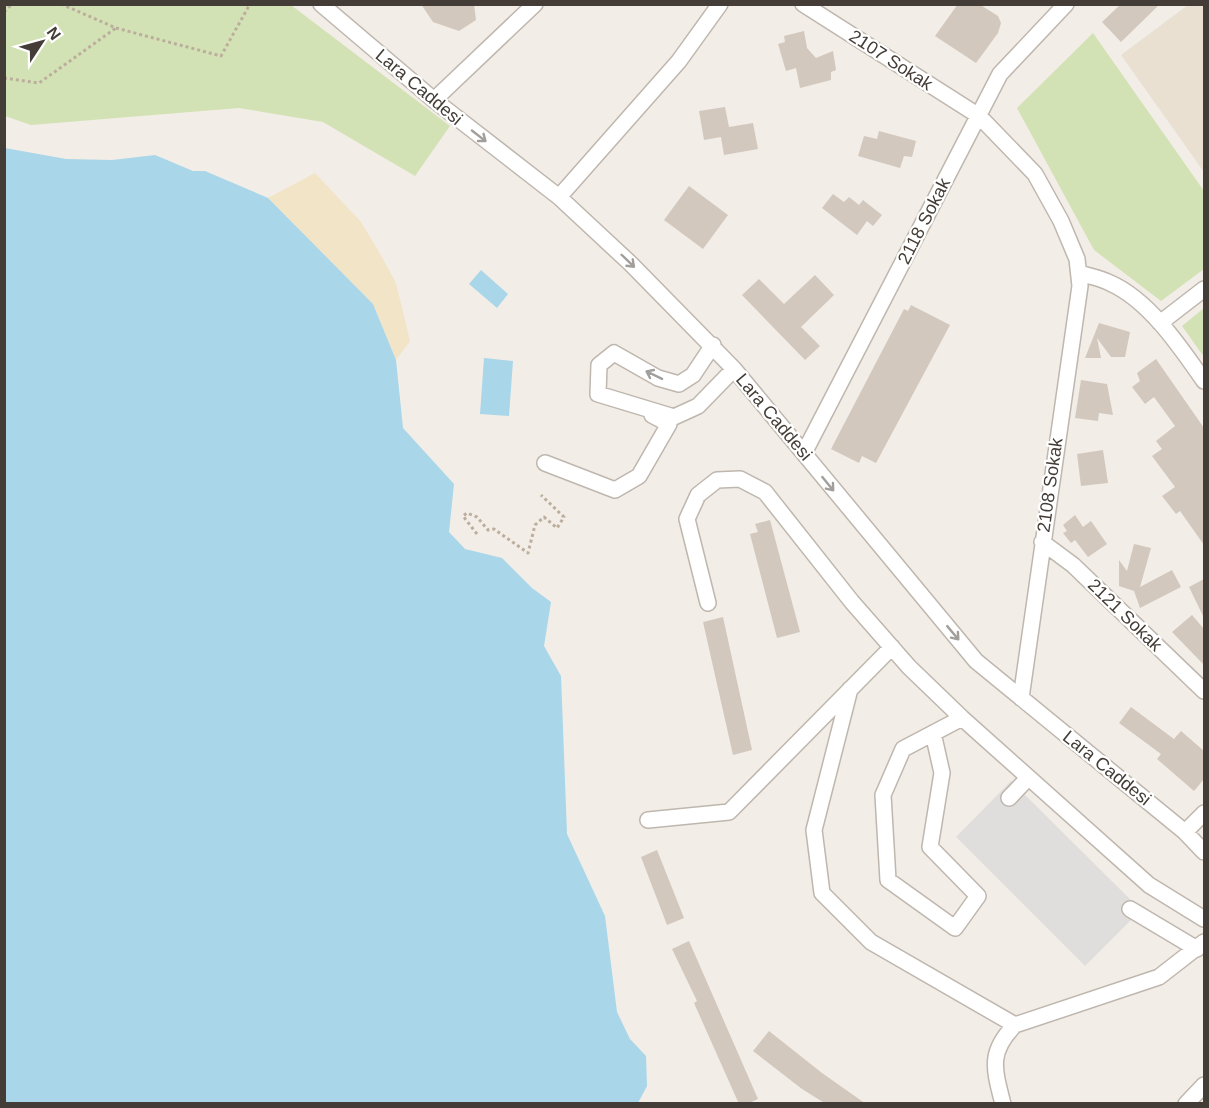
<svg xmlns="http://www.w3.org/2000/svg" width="1209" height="1108" viewBox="0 0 1209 1108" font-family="Helvetica,sans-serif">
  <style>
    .education { fill: #e9e0d2 }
    .green { fill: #d3e2b4 }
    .sand { fill: #f2e4c7 }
    .parking { fill: #e0dedc }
    .water { fill: #a9d6e8 }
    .building { fill: #d2c8be }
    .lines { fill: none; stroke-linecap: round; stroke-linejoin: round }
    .minor-casing { stroke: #bfb7ae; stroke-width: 18 }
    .path { stroke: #bcae9d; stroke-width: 3; stroke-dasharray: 3 3; stroke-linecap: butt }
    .minor { stroke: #fff; stroke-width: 15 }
    .oneway { stroke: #a29e9b }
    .labels { text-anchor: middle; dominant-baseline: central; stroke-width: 4.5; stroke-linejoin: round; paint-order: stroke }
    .street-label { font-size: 18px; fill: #443d37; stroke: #fff }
  </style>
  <rect width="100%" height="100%" fill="#f2ede7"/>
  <path class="education" d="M1188,5H1204V172L1121,55Z"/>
  <path class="green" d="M291,5L450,126L415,176L323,122L239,108L31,125L5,116V5Z
    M1093,33L1204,191V269L1161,301L1094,250L1017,108Z
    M1204,308V357L1182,326Z"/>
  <path class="sand" d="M315,173L361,222L379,252L396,283L410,341L396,360L373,304L268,198Z"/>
  <path class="parking" d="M1011,781L1141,910L1085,966L956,837Z"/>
  <path class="water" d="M5,148L66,159L112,160L155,155L193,171H205L268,198L373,304L396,360L403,428L454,484L449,532L465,549L502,558L532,588L551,602L544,646L561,676L567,834L605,916L617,1012L630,1039L646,1056L647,1086L638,1103H5Z
    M481,270L508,294L497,308L469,284Z
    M484,358L513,361L509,416L480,414Z"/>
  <path class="building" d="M421,4H474L476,20L459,31L433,22Z
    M958,4H979L998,16L1001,23L998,33L976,63L935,36Z
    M1121,4H1160L1121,42L1102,22Z
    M804,31L807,48L816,58L833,51L836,70L831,72V80L800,88L796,68L786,71L778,44L785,42L784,36Z
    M725,107L729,127L753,123L758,149L724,155L721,137L704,140L699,111Z
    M879,131L916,141L912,157L904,156L900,168L858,156L864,136L877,139Z
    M689,186L728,215L703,249L664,220Z
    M833,194L844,202L849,197L859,205L863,200L882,215L873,226L867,221L857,235L822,208Z
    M815,275L834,295L801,327L820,346L805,360L742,295L759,279L784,304Z
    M911,305L950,325L876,463L862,456L859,463L831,449L904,309L908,311Z
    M1099,323L1130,332L1125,357H1111L1097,338L1101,358H1085Z
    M1156,359L1204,428V545L1180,511L1176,514L1162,496L1175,487L1152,456L1162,449L1156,441L1175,426L1154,397L1145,404L1132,387L1140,381L1137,373Z
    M1081,380L1107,384L1113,415L1099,413L1098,421L1075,418Z
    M1103,450L1108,483L1081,486L1077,454Z
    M1075,515L1083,527L1091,521L1107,544L1088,557L1075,540L1071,543L1063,533L1067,531L1063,525Z
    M770,520L800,632L777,638L750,534L758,532L755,524Z
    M1134,544L1151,548L1140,587L1172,570L1181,587L1140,608L1134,591L1119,586V560L1127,571Z
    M1204,579V618L1189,587Z
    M1192,615L1204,629V665L1172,632Z
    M723,617L752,750L733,755L703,622Z
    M1131,707L1174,739L1181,731L1204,751V779L1194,791L1157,759L1161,754L1119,723Z
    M657,850L684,918L667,925L641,857Z
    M689,941L758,1099L747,1104H739L694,1003L697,1001L672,949Z
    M769,1031L822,1073L866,1104H826L802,1089L753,1051Z"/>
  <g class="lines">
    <g class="minor-casing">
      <path id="minor" d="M321,4L434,100L559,197L631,264L734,369L976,661L1185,832L1204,852
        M803,4L979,116L1035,174L1061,221L1077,259L1080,286L1021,698
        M434,100L535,4
        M559,197L679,61L720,4
        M1079,273C1089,276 1101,278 1110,283C1149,300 1181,348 1204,381
        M1160,323L1204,289
        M713,345L693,375L679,384L658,378L614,353L599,365L598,394L674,417L698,406L734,369
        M804,453L1000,74L1066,4
        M545,463L615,490L639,476L669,424L652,415
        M1042,542L1073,565L1204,691
        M708,603L687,519L698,495L717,480L740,479L765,492L852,602L909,667L962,718L1149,885L1204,919
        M850,689L814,830L822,893L871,942L1015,1025
        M933,733L942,773L930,847L978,896L955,928L888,880L883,795L903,749L962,718
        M1009,798L1028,778
        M648,820L729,812L892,647
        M1185,832L1204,813
        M1130,909L1197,949
        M1003,1104C994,1069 988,1052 1015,1025L1159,977L1204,942
        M1186,1104L1204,1085"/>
    </g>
    <path class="path" d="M61,4L116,28L221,56L250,4
      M4,12L12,4
      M4,78L39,83L116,28
      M477,534L463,516L467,513L477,517L488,530L494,529L528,553L535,525L544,517L557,528L564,517L541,495"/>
    <use href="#minor" class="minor"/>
  </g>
  <defs><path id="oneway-shaft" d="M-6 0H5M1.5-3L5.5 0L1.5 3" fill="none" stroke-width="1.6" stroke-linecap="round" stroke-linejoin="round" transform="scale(1.5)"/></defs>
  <g class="oneway">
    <use href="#oneway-shaft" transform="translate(479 136) rotate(38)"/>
    <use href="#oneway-shaft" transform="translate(628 261) rotate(44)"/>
    <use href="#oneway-shaft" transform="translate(654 375) rotate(-154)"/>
    <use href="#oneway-shaft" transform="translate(828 484) rotate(51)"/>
    <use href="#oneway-shaft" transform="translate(953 633) rotate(50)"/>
  </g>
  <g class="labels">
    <g class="street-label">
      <text transform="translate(891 60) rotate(33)">2107 Sokak</text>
      <text transform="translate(419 87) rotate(40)">Lara Caddesi</text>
      <text transform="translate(924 221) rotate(-63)">2118 Sokak</text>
      <text transform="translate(774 417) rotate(50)">Lara Caddesi</text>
      <text transform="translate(1050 485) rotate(-82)">2108 Sokak</text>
      <text transform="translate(1125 615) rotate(44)">2121 Sokak</text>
      <text transform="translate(1107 768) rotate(39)">Lara Caddesi</text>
    </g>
  </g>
  <rect width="1209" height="1108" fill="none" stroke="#443d37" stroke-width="12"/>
  <g transform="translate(42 42) rotate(54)" stroke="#ffffff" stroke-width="4.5" paint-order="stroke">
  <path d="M0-4.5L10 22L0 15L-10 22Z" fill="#443d37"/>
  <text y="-9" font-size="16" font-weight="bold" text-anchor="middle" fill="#443d37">N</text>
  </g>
</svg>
